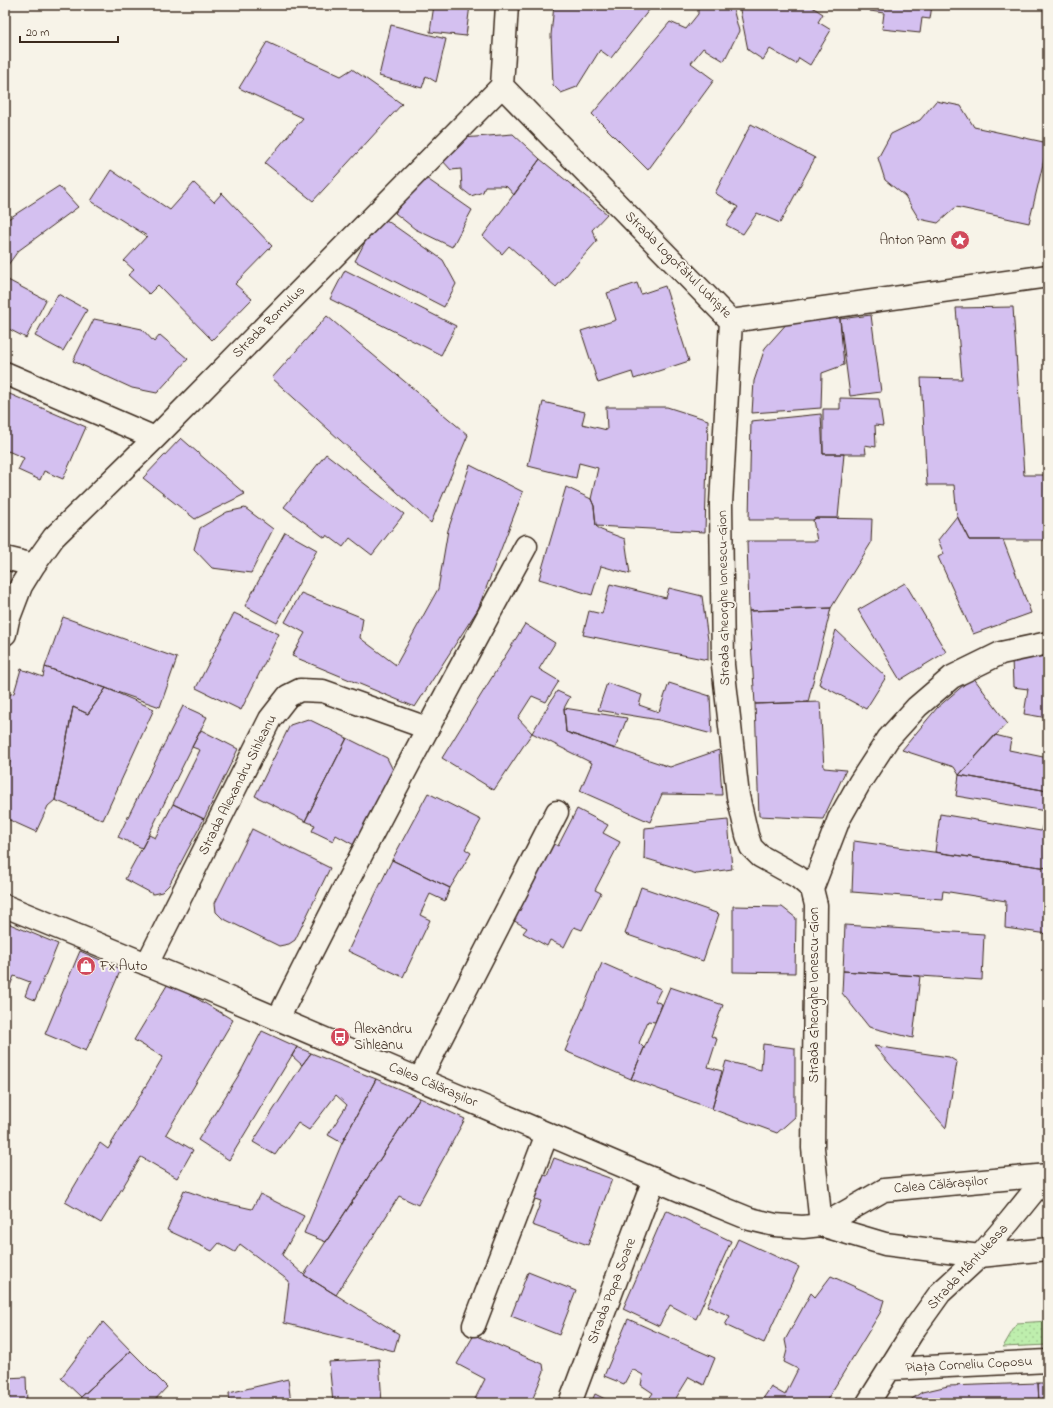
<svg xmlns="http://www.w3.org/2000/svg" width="1053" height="1408" viewBox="0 0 1053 1408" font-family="'Indie Flower',sans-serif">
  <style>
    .grass { fill: url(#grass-dots); stroke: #7c8c66 }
    .building { fill: #d4c0f0; stroke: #3b2a1e }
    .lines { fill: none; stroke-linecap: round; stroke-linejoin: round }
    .minor-casing { stroke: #3b2a1e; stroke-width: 25 }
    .major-casing { stroke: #3b2a1e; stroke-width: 25 }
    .minor { stroke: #f7f3e8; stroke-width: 22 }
    .major { stroke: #f7f3e8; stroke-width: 22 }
    .labels { text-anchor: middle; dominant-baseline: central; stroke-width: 4; stroke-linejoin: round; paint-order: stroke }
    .poi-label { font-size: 14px; fill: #3b2a1e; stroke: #f7f3e8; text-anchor: start }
    .street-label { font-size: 14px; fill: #3b2a1e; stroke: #f7f3e8 }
  </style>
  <defs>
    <pattern id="grass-dots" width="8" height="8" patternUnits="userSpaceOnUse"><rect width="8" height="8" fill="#beeead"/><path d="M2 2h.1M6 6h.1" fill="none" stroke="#a4cc94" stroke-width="1.8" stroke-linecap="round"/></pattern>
  </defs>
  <rect width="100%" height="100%" fill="#f7f3e8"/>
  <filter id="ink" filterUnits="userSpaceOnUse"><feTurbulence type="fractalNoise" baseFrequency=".025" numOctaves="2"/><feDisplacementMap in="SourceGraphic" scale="8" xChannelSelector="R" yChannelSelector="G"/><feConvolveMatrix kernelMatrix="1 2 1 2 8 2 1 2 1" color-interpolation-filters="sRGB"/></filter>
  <g filter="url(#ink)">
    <path class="grass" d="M1048,1321V1345L1003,1347L1017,1323Z"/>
    <path class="building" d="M434,5H470L466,36L430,32Z
      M554,5H653L611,58L600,50L577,87L561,93L553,85L551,35Z
      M698,5H732L739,31L724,61L703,48L691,63L714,80L648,170L592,114L670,22L686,29L698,14Z
      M739,5H809L823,14L818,22L831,30L810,65L799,58L796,64L770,49L763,60L748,50Z
      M871,5H932L930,19L922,18L920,33L882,29L884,13L870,11Z
      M391,25L446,39L436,82L426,76L422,88L379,76Z
      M267,42L341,76L352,69L402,104L313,201L265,163L303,118L239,88Z
      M936,101L961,106L974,127L1048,143L1029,223L956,207L938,223L919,219L905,196L885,180L878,158L891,134L920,120Z
      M751,124L815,158L780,223L757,213L743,234L726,225L738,207L715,193Z
      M513,134L540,159L514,195L507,187L502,186H485L483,192L471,196L462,189L461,169L451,170L442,160L463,138Z
      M540,159L607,214L592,230L597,241L556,287L509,246L502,254L483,236Z
      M111,170L170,210L194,183L214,202L222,193L272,246L235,284L252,299L212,340L158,285L149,294L128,275L134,270L124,261L147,236L91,201Z
      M423,176L472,210L452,247L415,229L395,213Z
      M59,186L78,207L18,251L5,269V221Z
      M379,215L443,260L456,284L444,307L355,261Z
      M345,270L456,326L441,355L330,299Z
      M6,279L46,300L26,338L5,327Z
      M637,283L641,294L665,286L689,361L634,379L632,372L598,383L581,331L616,320L607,293Z
      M58,294L87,310L63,351L35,336Z
      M1013,307L1024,475H1048V540H969L957,516L954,485H927L921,378L962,379L956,308Z
      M839,310L844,365L822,373L821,408L752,413L754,381L765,348L789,321Z
      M871,315L881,392L850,396L840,319Z
      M327,316L468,435L431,523L272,378Z
      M94,319L142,329L154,342L160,335L188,359L157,393L132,388L73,361Z
      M5,392L86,427L63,479L44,471L40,480L18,470L24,458L8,451L5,458Z
      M840,398L879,399L883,426L875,425L876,447L865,445L866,454H823V409H840Z
      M543,402L585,412L582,424L607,430L606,407H667L708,420L705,532L596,526L594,506L591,499L598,468L579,463L576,478L528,466Z
      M821,414L823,454H844L838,518H816L813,520H749L751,421Z
      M181,438L245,494L195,519L143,478Z
      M326,454L404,514L372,555L350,538L343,547L327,535L325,538L284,507Z
      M470,465L523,492L478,609L415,707L292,656L305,633L285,622L301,593L363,618L360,638L396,665L438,589L448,530Z
      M566,487L591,499L594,506L596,526L601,530L625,539L630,574L601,566L592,595L539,579Z
      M245,508L273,529L251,573L212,568L194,549L200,528L227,512Z
      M957,516L969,540H1003L1031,613L973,634L938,557L944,554L938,540Z
      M816,518L872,519L871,543L831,608L749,611L747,541H817L813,520Z
      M285,532L317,550L277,623L245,606Z
      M905,583L946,652L900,680L858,610Z
      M610,584L666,598L669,588L702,596L708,640V660L583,635L589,611L602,614Z
      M831,608L808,702L755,704L749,611Z
      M234,613L279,634L241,710L196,688Z
      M63,617L177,658L160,707L45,667Z
      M525,624L555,643L539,669L559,681L546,702L532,696L518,718L532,733L494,790L442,758Z
      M836,630L886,677L866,709L819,684Z
      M1048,651V718L1024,714L1028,689L1013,687L1012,658Z
      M45,667L106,688L88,714L73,707L55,800L48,806L36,832L5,818V781L11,758L5,757V696L14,693L21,669L43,677Z
      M973,677L1007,723L959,775L954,767L902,750L937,708Z
      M607,683L642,695L639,705L659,712L669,683L710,696L712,734L659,720L598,710Z
      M106,688L154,709L103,820L55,800L73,707L88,714Z
      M557,691L570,697L564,708L566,732L670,767L719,750L722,795L662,794L650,822L580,791L592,763L532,733Z
      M820,702L824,768L846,770L823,819L759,816L755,704Z
      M183,706L207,717L142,848L118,837Z
      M564,708L627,718L615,749L566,732Z
      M308,719L347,738L305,821L255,796L290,725Z
      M201,730L238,749L204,819L173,804L200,750L192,747Z
      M995,735L1011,739L1009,750L1048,758V791L959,775Z
      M347,738L387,758L393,770L354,845L336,835L333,841L312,831L315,825L305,821Z
      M959,775L1048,791V868L935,852L940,814L1041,831L1046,811L956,796Z
      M428,793L481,820L465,849L471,853L450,888L392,860Z
      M173,804L204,819L169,885L162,892L153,894L125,879L149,835L155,838Z
      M577,809L608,825L603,833L620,842L595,890L601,893L582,930L574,927L564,947L550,940L547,946L523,933L527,928L509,918L549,841L558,846Z
      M728,820L732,869L697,874L644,858L645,828Z
      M252,829L330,868L295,940L289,944L279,946L222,918L216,912L215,903Z
      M854,841L1048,868V934L1005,928L1006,901L943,891L942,899L852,892Z
      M392,860L450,888L445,901L430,894L420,915L430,920L403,977L348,951Z
      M641,887L719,914L703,961L625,934Z
      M733,906L782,907L796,918L795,973L733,972Z
      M5,922L58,944L35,1000L25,996L30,982L14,976L5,998Z
      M845,925L984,934L982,980L843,971Z
      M80,951L121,969L86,1051L45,1034Z
      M602,963L661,989L655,1001L662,1004L655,1022L648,1021L639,1043L644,1048L631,1079L565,1051Z
      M843,971L920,976L913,1038L869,1027L842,993Z
      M169,982L233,1020L166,1134L193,1150L177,1178L141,1157L101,1223L65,1202L100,1143L108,1149L163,1057L134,1040Z
      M670,987L723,1005L711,1036L717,1039L708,1067L722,1071L712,1109L631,1079Z
      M262,1031L297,1047L229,1160L198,1140L240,1073Z
      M763,1044L795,1048V1117L777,1133L712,1109L726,1061L761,1070Z
      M874,1046L949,1057L957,1062L946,1128Z
      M297,1047L311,1053L302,1065L292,1056Z
      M311,1053L376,1079L342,1143L328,1135L347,1105L336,1095L309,1130L298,1123L275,1155L253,1142L302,1065Z
      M376,1079L420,1098L326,1242L304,1233L342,1143Z
      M420,1098L465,1119L418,1205L399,1196L336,1295L304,1275Z
      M554,1158L612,1179L588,1245L532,1225L541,1201L532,1198L541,1173L547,1176Z
      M184,1190L216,1201L252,1209L260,1194L304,1216L282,1255L304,1275L399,1334L394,1351L284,1323L289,1281L240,1244L235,1252L219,1243L212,1251L167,1230Z
      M666,1210L731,1241L696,1319L670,1305L659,1326L623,1309Z
      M738,1239L799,1267L764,1343L725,1325L730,1316L707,1306Z
      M528,1272L576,1291L559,1335L511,1316Z
      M831,1276L884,1300L880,1313L825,1403H760L771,1387L785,1395L798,1369L784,1362L787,1350L785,1340L811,1293L815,1297Z
      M628,1319L715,1358L704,1385L689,1377L673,1403H658L648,1400L653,1393L641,1385L643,1375L632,1369L624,1384L604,1376Z
      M103,1322L131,1351L81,1397L61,1378Z
      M474,1335L543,1364L544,1371L531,1403H473L485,1379L457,1364Z
      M131,1351L167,1387L152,1403H86L81,1397Z
      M379,1359L382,1403H333L329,1362Z
      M26,1377L27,1403H5V1378Z
      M288,1379L291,1403H230L229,1393Z
      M1038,1383H1048V1403H1039Z
      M1038,1383L1039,1403H906L922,1392L948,1386Z
      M595,1394L613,1403H591Z"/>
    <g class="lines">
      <g class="minor-casing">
        <path id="minor" d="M502,86L731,321
          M731,321L721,504L723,665L738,796L747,835L751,847L760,856L798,877L812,889L816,905L813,1148L821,1225
          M731,321L1048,276
          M5,373L155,438
          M5,558L34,565
          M5,634L8,620L21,586L34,565L54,537L155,438L502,86L507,5
          M812,889L839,819L860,782L888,739L917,707L952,677L1001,653L1048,643
          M147,964L270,719L288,696L300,690L323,691L427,728
          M278,1019C357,859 441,702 526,546
          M420,1079L557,812
          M474,1325L547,1134
          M889,1369L1048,1361
          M570,1403L654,1179
          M868,1403L915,1328L940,1293L980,1256L1009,1222L1047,1175"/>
      </g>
      <g class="major-casing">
        <path id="major" d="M5,906L210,990L686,1193L750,1219L775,1225L803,1227L821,1225L835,1218L884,1190L1048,1175
          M821,1225L885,1244L980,1256L1048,1249"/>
      </g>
      <use href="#minor" class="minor"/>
      <use href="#major" class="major"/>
    </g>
  </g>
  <defs>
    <g id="sight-disc" transform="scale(1)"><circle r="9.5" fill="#d1495b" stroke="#f7f3e8"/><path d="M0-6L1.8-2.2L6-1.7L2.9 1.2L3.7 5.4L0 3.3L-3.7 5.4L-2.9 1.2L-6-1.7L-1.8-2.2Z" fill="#fff"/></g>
    <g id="shop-disc" transform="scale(1)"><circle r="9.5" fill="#d1495b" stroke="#f7f3e8"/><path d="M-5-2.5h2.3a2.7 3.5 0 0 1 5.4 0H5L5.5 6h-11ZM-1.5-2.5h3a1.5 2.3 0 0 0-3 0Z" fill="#fff"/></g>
    <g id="bus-disc" transform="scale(1)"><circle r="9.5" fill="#d1495b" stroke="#f7f3e8"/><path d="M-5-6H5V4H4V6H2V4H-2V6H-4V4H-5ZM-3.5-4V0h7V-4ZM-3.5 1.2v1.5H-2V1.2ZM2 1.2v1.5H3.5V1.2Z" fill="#fff"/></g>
  </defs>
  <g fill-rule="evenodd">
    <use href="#sight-disc" x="960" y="240"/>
    <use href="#shop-disc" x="86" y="966"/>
    <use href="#bus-disc" x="340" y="1037"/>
  </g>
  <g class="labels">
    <g class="poi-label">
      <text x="946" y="240" text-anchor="end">Anton Pann</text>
      <text x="100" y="966">Fx Auto</text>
      <text x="354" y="1029">Alexandru<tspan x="354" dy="16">Sihleanu</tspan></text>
    </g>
    <g class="street-label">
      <text transform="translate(678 265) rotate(45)">Strada Logofătul Udriște</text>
      <text transform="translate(269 322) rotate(-45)">Strada Romulus</text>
      <text transform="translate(724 598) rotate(-91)">Strada Gheorghe Ionescu-Gion</text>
      <text transform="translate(238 785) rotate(-63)">Strada Alexandru Sihleanu</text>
      <text transform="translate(814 995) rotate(-90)">Strada Gheorghe Ionescu-Gion</text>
      <text transform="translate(433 1085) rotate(23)">Calea Călărașilor</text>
      <text transform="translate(941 1185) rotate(-5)">Calea Călărașilor</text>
      <text transform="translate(968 1267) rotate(-47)">Strada Mântuleasa</text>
      <text transform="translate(612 1291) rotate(-69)">Strada Popa Soare</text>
      <text transform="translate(969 1365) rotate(-3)">Piața Corneliu Coposu</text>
    </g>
  </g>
  <rect width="1053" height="1408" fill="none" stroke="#f7f3e8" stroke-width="20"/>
  <rect x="10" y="10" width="1033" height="1388" fill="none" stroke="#3b2a1e" stroke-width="1.5" filter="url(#ink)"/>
  <path d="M20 36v6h98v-6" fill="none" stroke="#3b2a1e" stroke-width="2"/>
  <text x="26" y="36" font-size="12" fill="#3b2a1e" stroke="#f7f3e8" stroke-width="3" paint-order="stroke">20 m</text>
</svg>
